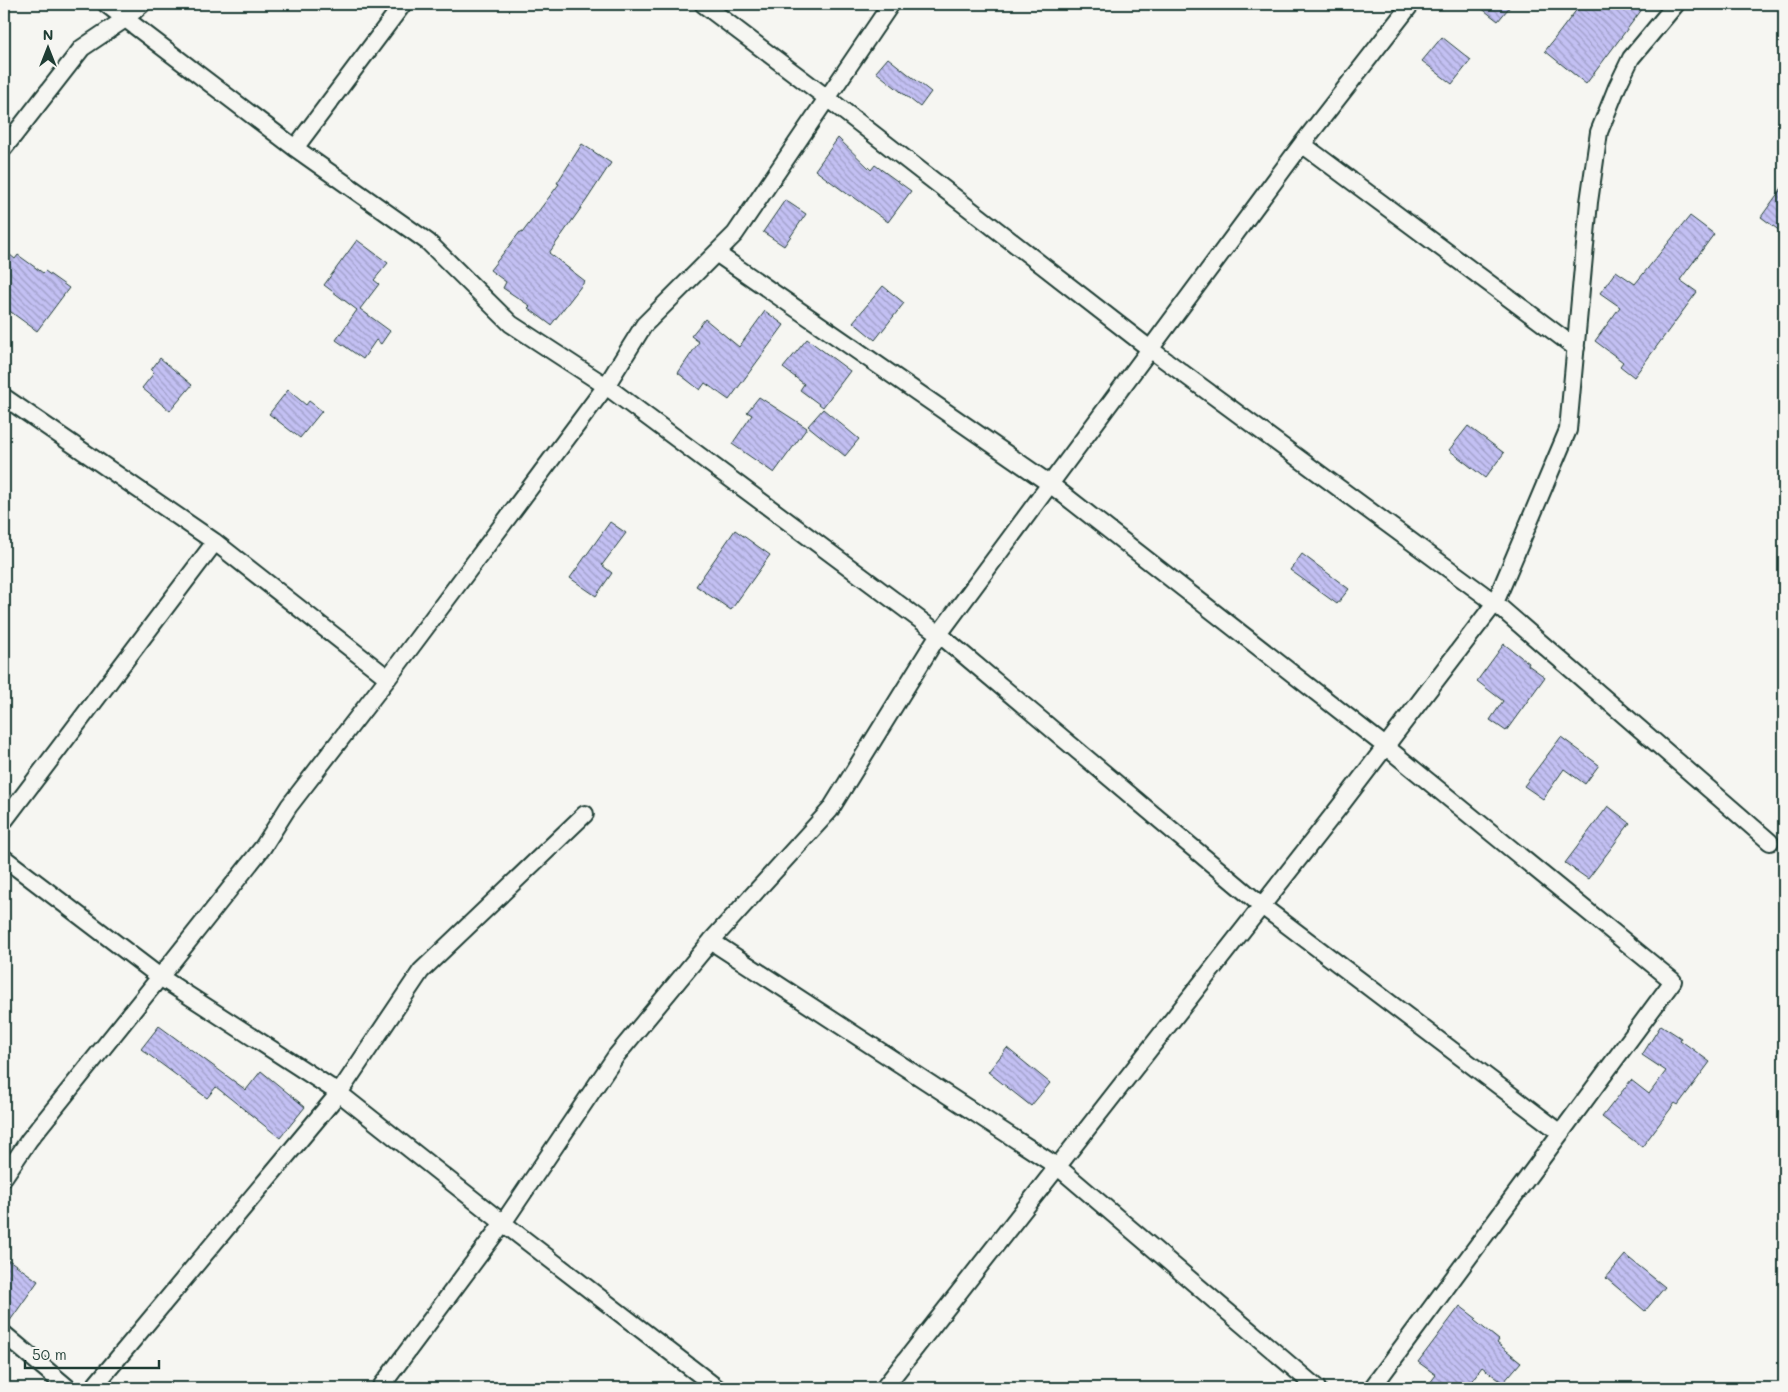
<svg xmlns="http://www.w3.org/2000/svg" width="1788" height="1392" viewBox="0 0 1788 1392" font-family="Mali,sans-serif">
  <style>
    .building { fill: url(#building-back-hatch); stroke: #1f3d34 }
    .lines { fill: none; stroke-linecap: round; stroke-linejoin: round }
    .street-casing { stroke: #1f3d34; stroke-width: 20 }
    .street { stroke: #f6f6f2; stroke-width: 16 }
  </style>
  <defs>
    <pattern id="building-back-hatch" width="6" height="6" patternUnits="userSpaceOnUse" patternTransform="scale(1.25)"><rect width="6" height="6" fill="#c3c0f3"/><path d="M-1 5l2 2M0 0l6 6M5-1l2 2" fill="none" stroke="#9e9dc6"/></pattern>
  </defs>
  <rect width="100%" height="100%" fill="#f6f6f2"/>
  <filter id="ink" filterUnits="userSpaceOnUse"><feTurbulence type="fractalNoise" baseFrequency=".02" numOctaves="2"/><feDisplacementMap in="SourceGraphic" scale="10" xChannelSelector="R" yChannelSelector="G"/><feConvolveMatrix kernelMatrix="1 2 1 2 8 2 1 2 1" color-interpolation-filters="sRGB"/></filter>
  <g filter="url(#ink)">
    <path class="building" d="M1476,4H1512L1498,21Z
      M1581,4H1646L1586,84L1545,51Z
      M1442,37L1471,60L1452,84L1422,61Z
      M888,58L931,92L920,107L876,72Z
      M838,138L871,170L875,165L911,191L888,222L851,195L850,196L815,170Z
      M582,144L611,163L586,201L549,253L585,281L551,325L528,308L530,306L503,288L506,282L490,270L520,232L522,233L559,184L557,183Z
      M1784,185V234L1761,217Z
      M785,200L806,214L784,246L763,232Z
      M1690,216L1714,234L1680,280L1697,292L1634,377L1620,366L1623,362L1595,341L1620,307L1600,293L1616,271L1635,284Z
      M357,240L388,263L374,280L379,284L360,309L390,331L381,344L376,340L363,359L336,340L357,310L324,285Z
      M4,250L15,259L18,255L43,273L45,271L69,288L37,331L4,307Z
      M883,286L904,303L875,340L853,322Z
      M765,311L784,325L729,400L705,383L700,390L678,373L699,342L691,336L705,319L739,347Z
      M807,339L850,371L823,407L800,390L804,384L783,368Z
      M160,358L192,385L170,411L142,388L154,373L151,370Z
      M288,390L306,405L309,401L322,411L300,438L269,414Z
      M759,397L807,428L774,473L732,444L752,415L747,412Z
      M823,409L859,439L845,456L808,426Z
      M1468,426L1504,453L1485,478L1449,450Z
      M610,522L626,533L602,565L612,573L596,596L570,578Z
      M735,530L770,555L731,610L696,586Z
      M1302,554L1349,589L1337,604L1290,570Z
      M1504,644L1529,663L1528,665L1545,677L1506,731L1490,720L1503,701L1477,681Z
      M1561,737L1599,765L1585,784L1564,769L1543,799L1524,786Z
      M1608,806L1630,823L1588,879L1565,863Z
      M1661,1025L1681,1038L1680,1040L1710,1062L1678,1105L1675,1103L1642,1147L1602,1117L1631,1080L1649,1094L1666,1071L1642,1055Z
      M159,1026L246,1090L261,1071L305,1107L280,1138L216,1087L207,1098L141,1049Z
      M1007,1048L1050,1083L1031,1106L988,1072Z
      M1625,1255L1665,1287L1645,1311L1606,1278Z
      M9,1260L38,1281L7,1325L4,1324V1268Z
      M1460,1306L1477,1319L1475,1321L1499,1340L1497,1343L1521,1362L1503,1383L1482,1367L1466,1388H1426L1436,1375L1418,1362Z"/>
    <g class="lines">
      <g class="street-casing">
        <path id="street" d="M106,4L295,148L428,242L511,324L606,386L939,634L1262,906L1561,1133
          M703,4L827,98L1150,349L1495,603L1770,842
          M1302,144L1576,348
          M4,148L82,48L125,19L142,4
          M295,148L403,4
          M716,253L1050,484L1385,746L1673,981L1372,1388
          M4,397L215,542L388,678
          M4,821L215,542
          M4,858L160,977L339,1093L503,1223L717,1388
          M711,941L1058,1167L1317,1388
          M4,1177L29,1140L160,977L263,847L289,806L388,678L606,386L644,325L735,234L891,4
          M4,1334L68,1388
          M93,1388L339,1093L421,971L585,814
          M380,1388L503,1223L616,1056L711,941L830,810L939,634L1302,144L1411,4
          M884,1388L1340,806L1495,603L1568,430L1589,202L1599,132L1617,87L1631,58L1676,4"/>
      </g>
      <use href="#street" class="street"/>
    </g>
  </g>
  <rect width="1788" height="1392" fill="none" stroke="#f6f6f2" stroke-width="20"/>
  <rect x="10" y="10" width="1768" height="1372" fill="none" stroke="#1f3d34" stroke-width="2" filter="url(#ink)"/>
  <g transform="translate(48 48)" stroke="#f6f6f2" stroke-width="4" paint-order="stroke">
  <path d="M0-4L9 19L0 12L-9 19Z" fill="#1f3d34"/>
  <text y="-8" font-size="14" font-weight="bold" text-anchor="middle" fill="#1f3d34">N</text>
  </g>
  <path d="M25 1360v8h134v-8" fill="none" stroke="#1f3d34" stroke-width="2.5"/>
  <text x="32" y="1360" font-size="15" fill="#1f3d34" stroke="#f6f6f2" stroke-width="4" paint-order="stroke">50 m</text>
</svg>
